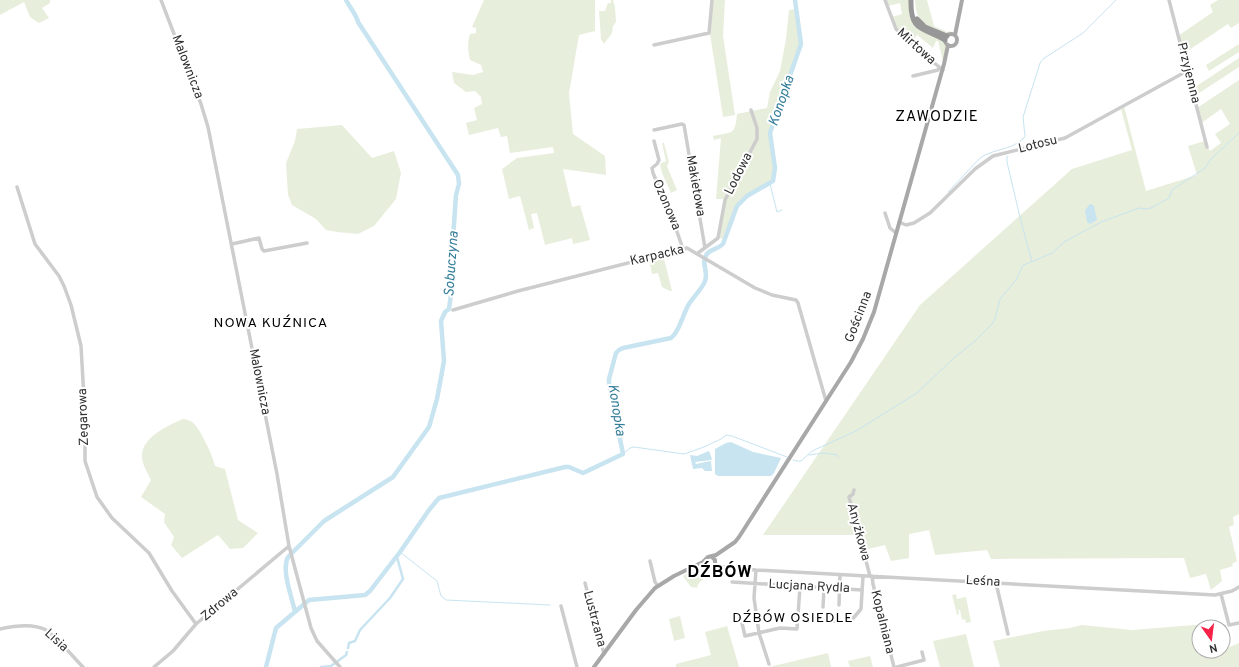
<svg xmlns="http://www.w3.org/2000/svg" width="1239" height="667" viewBox="0 0 1239 667" font-family="Overpass,sans-serif">
  <style>
    .green { fill: #e8eedc }
    .water { fill: #c7e4f0 }
    .lines { fill: none; stroke-linecap: round; stroke-linejoin: round }
    .stream { stroke: #c7e4f0; stroke-width: 1 }
    .canal { stroke: #c7e4f0; stroke-width: 2.5 }
    .river { stroke: #c7e4f0; stroke-width: 4.5 }
    .minor { stroke: #cdcdcd; stroke-width: 3.5 }
    .major { stroke: #a8a8a8; stroke-width: 4 }
    .highway { stroke: #979797; stroke-width: 5 }
    .labels { text-anchor: middle; dominant-baseline: central; stroke-width: 4; stroke-linejoin: round; paint-order: stroke }
    .street-label { font-size: 13px; fill: #303030; stroke: #fff }
    .water-label { font-size: 14px; font-style: italic; fill: #357e9a; stroke: #fff }
    .neighbourhood-label { font-size: 14px; letter-spacing: 1px; fill: #000; stroke: #fff }
    .quarter-label { font-size: 15px; letter-spacing: 1px; fill: #000; stroke: #fff }
    .district-label { font-size: 17px; font-weight: bold; letter-spacing: 1px; fill: #000; stroke: #fff }
  </style>
  <rect width="100%" height="100%" fill="#fff"/>
  <path class="green" d="M0,0H50V3L42,8L49,18L39,23L30,17L24,2L0,15Z
    M484,0H595V31L579,35L569,93L573,134L605,156L606,175L563,169L572,207L580,205L590,240L573,244L572,238L545,245L537,213L531,214L534,228L529,230L520,196L509,199L502,169L517,158L554,153L553,147L510,153L507,136L501,137L498,128L469,135L466,123L477,120L474,108L482,104L481,97L475,91L466,92L454,83L452,72L473,75L483,72L481,65L470,60C468,51 467,43 470,34L476,33V28L472,27Z
    M611,0H613L615,7L616,22L613,26L612,33L604,44L601,39L599,11H605L608,3H611Z
    M713,0H725L723,36L735,115L723,117L710,34Z
    M886,0H909V12L911,19L944,41L946,46L943,61L938,41H936L933,48L917,35L911,43L898,30L892,17L902,14L900,3L888,6Z
    M915,0H927L934,26L947,32L951,31V32L948,34C927,27 916,25 915,0Z
    M1218,0H1239V23L1231,28L1228,24L1183,54L1178,36L1213,12L1210,5Z
    M796,9L800,44L769,134L774,169L773,179L771,182L751,192L739,201L724,239L719,238L726,199H716L721,138L714,140L713,136C733,132 735,135 737,114L767,108L770,92L780,71L786,39L789,10Z
    M1239,44V52L1209,71L1206,65Z
    M1239,58V67L1193,97L1192,89Z
    M1239,80V514L1233,517L1234,525L1229,527L1237,561L1232,564L1233,566L1220,570L1222,581L1211,590L1206,574L1190,578L1184,558L991,559L987,550L935,555L929,530L909,534V558L891,561L885,545L864,550L860,535H763L920,305L1072,169L1132,150L1121,109L1124,106L1146,191L1197,175L1188,146L1205,141L1210,151L1221,143L1215,134L1230,124L1221,109L1200,124L1197,108Z
    M342,125L372,158L394,151L401,173L396,199L374,226L358,234L337,232L326,230L316,219L292,205L288,195L286,163L295,141L297,129Z
    M662,143H664L669,162L667,166L677,190L671,193L662,173L660,164L666,161Z
    M663,255L672,291H670L662,287L658,273L652,274L649,259Z
    M183,419C186,420 190,420 192,422C200,428 213,456 215,466L225,469L238,520L258,533L243,548L230,549L218,535L182,558L171,545L174,537L164,522L165,514L141,497L151,480C147,472 141,463 142,454C144,436 169,425 183,419Z
    M689,572H708C707,580 698,580 697,588L691,587L683,576Z
    M956,594L957,599L966,597L971,622L966,623L965,619L962,620L960,610H958L959,614L957,615L952,595Z
    M680,616L685,638L674,641L669,619Z
    M1217,621L1219,627H1199V651H1223V643L1225,649L1239,643V667H1000L993,641L1043,631L1070,628L1082,625L1132,630L1207,624Z
    M727,626L739,667H676V664L711,655L705,632Z
    M966,634L974,667H940L933,641Z
    M828,653L831,667H769Z
    M870,656L873,667H850L848,661Z"/>
  <path class="water" d="M1090,204H1091L1094,206L1097,220L1090,224L1087,222L1085,210Z
    M731,442L753,452L781,458L774,473L771,476H718L715,474V449L726,443Z
    M709,451L712,459L711,460L695,462L696,464L711,461L712,471H705L702,468L693,469L690,455L697,456Z"/>
  <g class="lines">
    <path class="stream" d="M1007,156V162C1015,196 1022,228 1032,261
      M770,184L777,212L782,210
      M948,192L980,158C993,149 1011,150 1023,139L1025,136L1023,117L1040,63L1043,59L1083,33L1116,0
      M623,454L630,448L634,447L684,454L704,447L721,439L726,435L732,436L787,457
      M809,455L824,453L837,455L838,457
      M793,460L797,461H801L812,451L856,431L917,393L955,357L975,341L992,324L995,319L1000,299L1016,280L1022,267L1024,265L1052,253L1064,242L1101,222L1139,208L1146,209L1151,208L1169,198L1172,190L1205,168L1211,159L1239,133
      M400,552L437,581L441,596L446,600L550,605"/>
    <path class="canal" d="M348,648L349,643L355,641L360,630L390,598L403,579L397,557
      M321,667L331,666L346,655L347,652"/>
    <path class="river" d="M295,612C292,597 281,570 288,557L324,521L393,477L429,427L437,399L444,361L441,321L445,312L449,309L451,294L450,281L456,195L459,184L458,175L358,22C356,14 350,8 346,0
      M266,667L276,628L309,600L365,595L370,591L400,552L429,510L439,498L565,467H569L583,473L623,454L609,384V379L616,353L619,350L623,348L671,338L674,335C681,326 683,314 689,304C694,296 702,289 705,281C709,271 700,263 707,254C711,249 718,249 723,244L737,206L747,196L773,181L775,168L770,133L801,44L795,0"/>
    <path class="minor" d="M161,0L201,104L208,127L277,474L289,546L311,628L317,641L340,667
      M885,0L896,29L919,51L943,70
      M1169,0L1207,147
      M654,45L709,33L712,0
      M913,76L938,70L939,68
      M654,130L682,124L684,125L705,248
      M654,141L659,160L657,164L652,168L653,173L674,223L683,249
      M17,187L35,244L59,276L64,286L71,305L81,346L85,416V461L97,497L112,518L149,553L172,591L196,624
      M885,213L890,228L896,233
      M899,222L906,225L914,223L930,213L975,169L993,156L1065,138L1187,71
      M232,244L259,238L262,249L264,251L307,243
      M698,253L718,238L725,200L757,139V128L751,110
      M453,310L518,291L687,248L755,288L772,295L796,300L798,303L826,401
      M854,490L853,494L849,497L870,576
      M650,561L655,582L658,586
      M714,566L756,570L1215,595L1232,591L1239,587
      M756,570L754,598L759,633L769,664
      M872,576L873,584L894,667
      M732,582L862,590
      M585,583L604,654
      M996,583L1008,634
      M1221,594L1229,625L1239,623
      M839,605L840,575
      M561,606L577,667
      M823,607L824,588
      M798,619L850,622L861,609L863,576
      M742,623L745,636L780,628L797,629L800,587
      M0,629C13,626 33,623 46,630C55,635 74,658 83,667
      M154,667L173,651L196,624L289,546
      M897,667L924,660L922,652"/>
    <path class="major" d="M945 40a6 6 0 1 1 12 0a6 6 0 1 1-12 0Z
      M955,35L962,0
      M706,565L711,567L715,565V560L712,557
      M594,667L636,610L655,588L674,576L703,562L708,557L716,555L735,542L739,537L851,362L863,339L874,312L944,64L948,45"/>
    <path class="highway" d="M911,0C910,33 924,27 945,40
      M917,19L925,27L947,36"/>
  </g>
  <g class="labels">
    <g class="street-label">
      <text transform="translate(916 47) rotate(42)">Mirtowa</text>
      <text transform="translate(187 67) rotate(69)">Malownicza</text>
      <text transform="translate(1188 73) rotate(76)">Przyjemna</text>
      <text transform="translate(1038 145) rotate(-14)">Lotosu</text>
      <text transform="translate(739 174) rotate(-63)">Lodowa</text>
      <text transform="translate(695 186) rotate(80)">Makietowa</text>
      <text transform="translate(666 205) rotate(67)">Ozonowa</text>
      <text transform="translate(657 256) rotate(-13)">Karpacka</text>
      <text transform="translate(859 317) rotate(-69)">Gościnna</text>
      <text transform="translate(259 382) rotate(79)">Malownicza</text>
      <text transform="translate(84 417) rotate(-92)">Zegarowa</text>
      <text transform="translate(858 532) rotate(75)">Anyżkowa</text>
      <text transform="translate(983 582) rotate(3)">Leśna</text>
      <text transform="translate(809 587) rotate(3)">Lucjana Rydla</text>
      <text transform="translate(220 605) rotate(-40)">Zdrowa</text>
      <text transform="translate(594 619) rotate(75)">Lustrzana</text>
      <text transform="translate(882 622) rotate(76)">Kopalniana</text>
      <text transform="translate(56 641) rotate(42)">Lisia</text>
    </g>
    <g class="water-label">
      <text transform="translate(782 101) rotate(-71)">Konopka</text>
      <text transform="translate(452 264) rotate(-86)">Sobuczyna</text>
      <text transform="translate(616 410) rotate(81)">Konopka</text>
    </g>
    <g class="neighbourhood-label">
      <text x="271" y="323">NOWA KUŹNICA</text>
      <text x="793" y="618">DŹBÓW OSIEDLE</text>
    </g>
    <g class="quarter-label">
      <text x="937" y="117">ZAWODZIE</text>
    </g>
    <g class="district-label">
      <text x="720" y="573">DŹBÓW</text>
    </g>
  </g>
  <g transform="translate(1211 639) rotate(166)"><circle r="19" fill="#ffffff" stroke="#acacac"/>
  <path d="M0-3L7 15L0 10L-7 15Z" fill="#f72247"/>
  <text y="-6" font-size="11" font-weight="bold" text-anchor="middle" fill="#303030">N</text>
  </g>
</svg>
